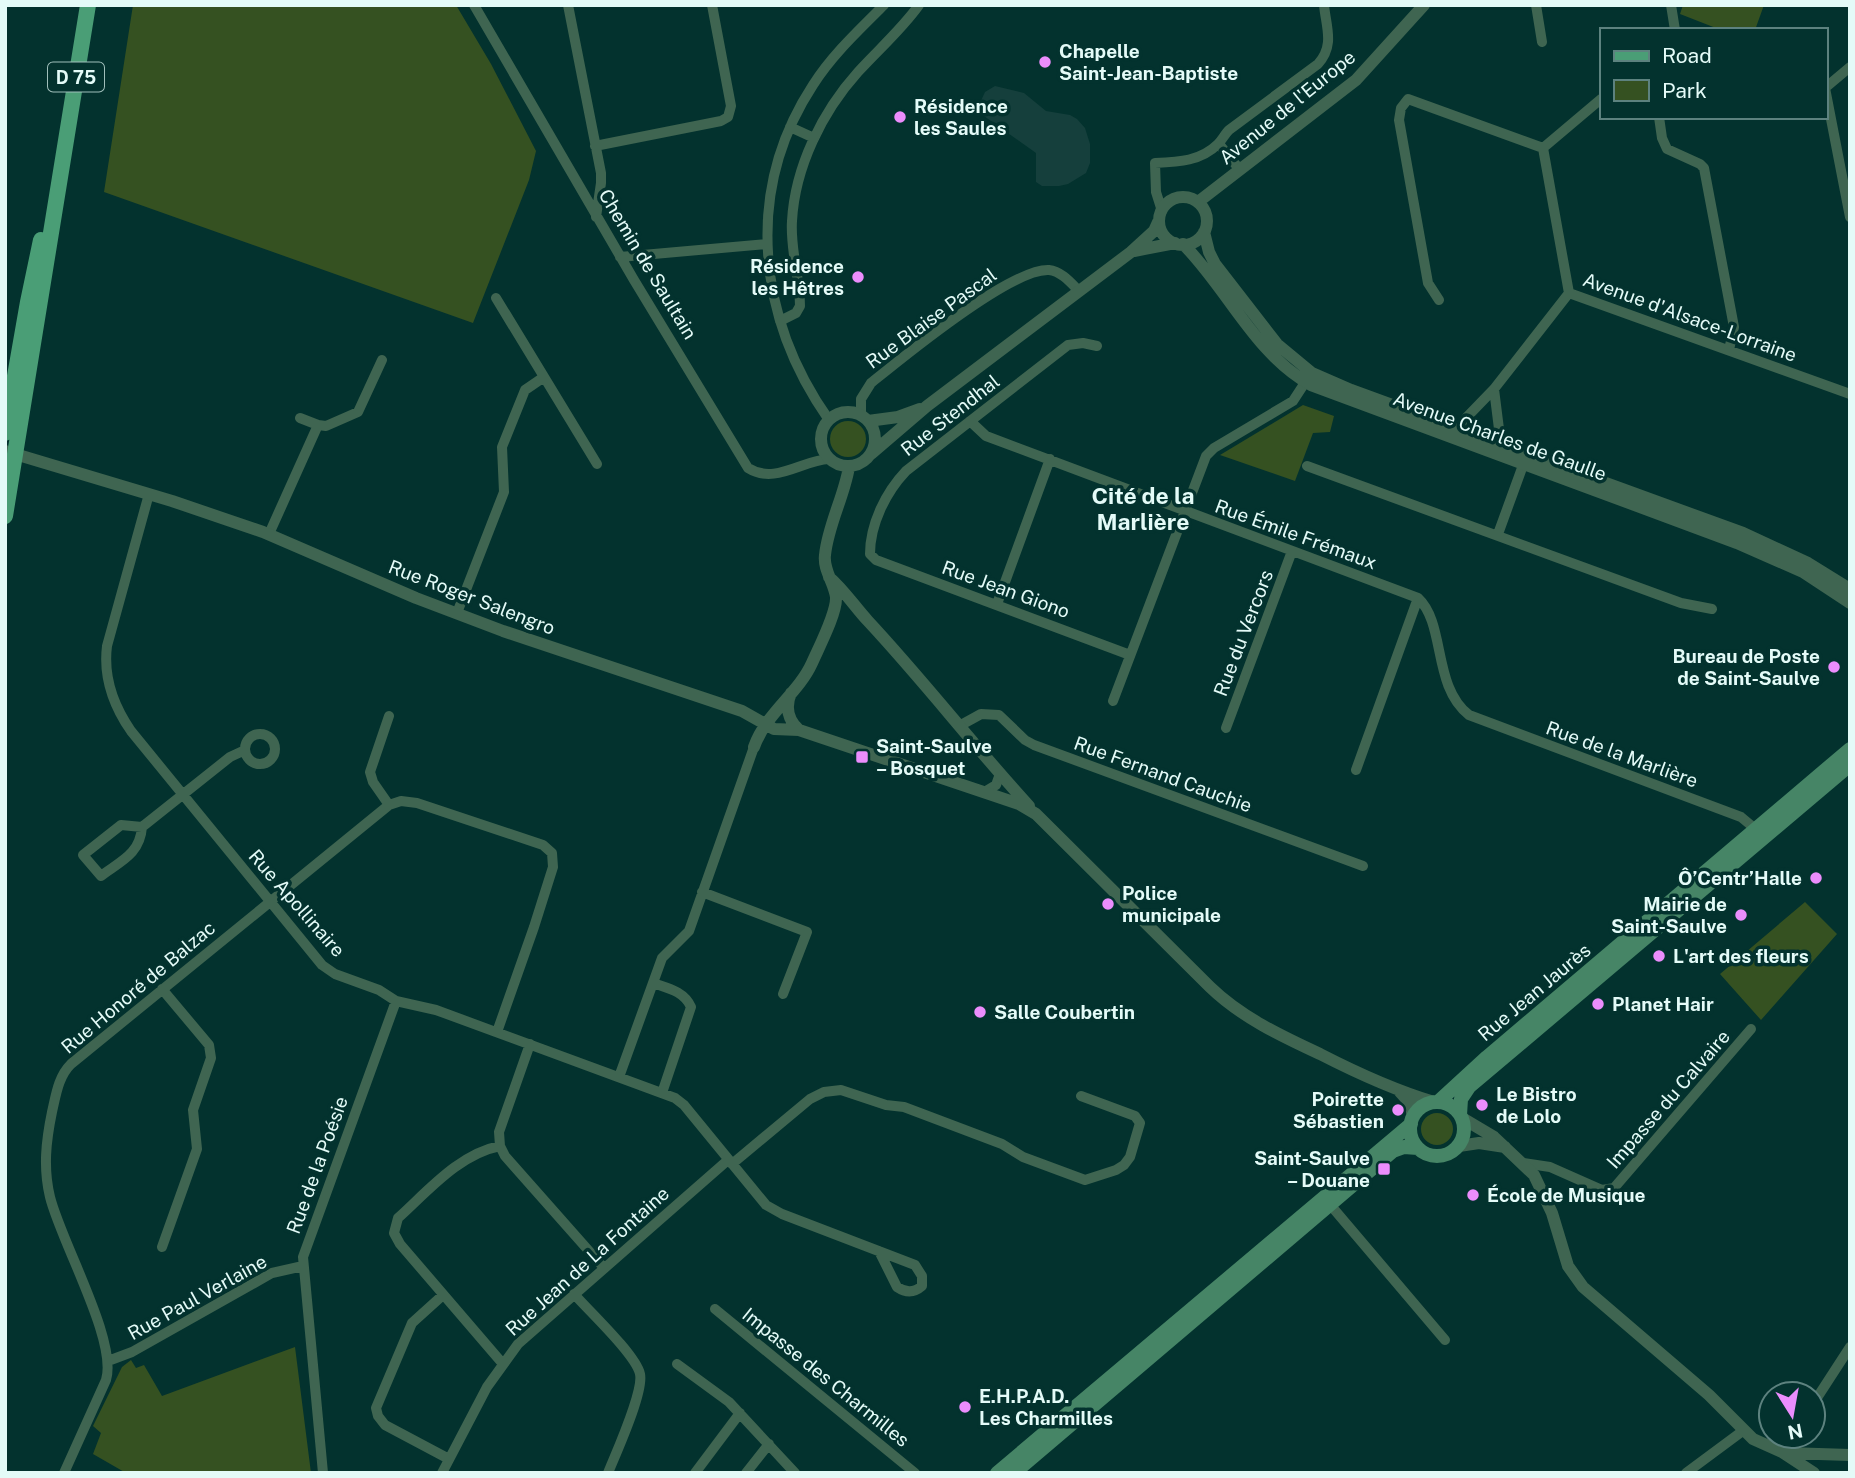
<svg xmlns="http://www.w3.org/2000/svg" width="1855" height="1478" viewBox="0 0 1855 1478" font-family="'Public Sans',sans-serif">
  <style>
    .built { fill: #153f3c }
    .green { fill: #355121 }
    .lines { fill: none; stroke-linecap: round; stroke-linejoin: round }
    .minor { stroke: #3f6551; stroke-width: 10 }
    .tertiary { stroke: #3f6551; stroke-width: 12 }
    .secondary { stroke: #468566; stroke-width: 14 }
    .primary { stroke: #4a9e76; stroke-width: 16 }
    .poi-dot { fill: #eb8dfc; stroke: #03322e; stroke-width: 2.5 }
    .labels { text-anchor: middle; dominant-baseline: central; stroke-width: 7; stroke-linejoin: round; paint-order: stroke }
    .shield { fill: #03322e; stroke: #a0bfbb; stroke-width: 2 }
    .shield-label { font-size: 18px; font-weight: bold; fill: #e4fbf8 }
    .poi-label { font-size: 19px; font-weight: bold; fill: #e4fbf8; stroke: #03322e; text-anchor: start }
    .street-label { font-size: 19px; fill: #e4fbf8; stroke: #03322e }
    .quarter-label { font-size: 23px; font-weight: bold; fill: #e4fbf8; stroke: #03322e }
  </style>
  <rect width="100%" height="100%" fill="#03322e"/>
  <path class="built" d="M995,86L1024,93L1046,111L1070,115L1077,119L1085,128L1090,144V163L1086,173L1068,184L1059,186H1042L1036,182V153L984,116L979,105L985,92Z"/>
  <path class="green" d="M133,5H456L491,64L536,151L529,180L473,323L104,192Z
    M1683,5H1764L1755,30H1721L1680,14Z
    M1303,405L1334,416L1330,432L1313,433L1295,481L1220,455Z
    M830 439a18 18 0 1 1 36 0a18 18 0 1 1-36 0Z
    M1805,902L1837,934L1761,1020L1720,974Z
    M1421 1129a16 16 0 1 1 32 0a16 16 0 1 1-32 0Z
    M295,1347L311,1473H126L93,1454L101,1433L93,1426L122,1367L131,1360L136,1368L144,1365L162,1396Z"/>
  <g class="lines">
    <path class="minor" d="M474,5L634,280L748,468C775,485 802,460 829,459
      M568,5L601,173V183L596,217
      M1536,5L1542,42
      M1671,5L1675,30
      M1825,88L1850,217
      M1825,88L1850,67
      M1659,117L1662,138L1667,149L1700,164L1704,168L1734,327L1729,350
      M790,127L814,138
      M1219,144L1240,170
      M595,146L721,121L728,117L731,106L712,5
      M1162,211L1156,192L1155,163C1179,162 1201,161 1218,144C1222,140 1225,134 1229,130L1318,64C1335,45 1326,27 1324,5
      M620,257L766,244
      M1569,293L1850,394
      M1569,293L1543,148L1601,99
      M496,298L597,464
      M1439,300L1428,283L1399,120L1401,108L1408,99L1543,148
      M780,321L796,313L800,306C800,278 790,250 792,221C795,167 822,112 858,72C878,50 902,29 919,5
      M1097,346L1083,343L1068,345L906,471C886,492 870,524 870,554L876,560L1130,655
      M1494,389L1500,437L1497,452
      M861,416V399L871,383C903,357 1011,268 1049,270C1061,271 1071,283 1079,291
      M829,420C758,319 743,192 813,85C832,55 859,30 884,5
      M970,421L986,436L1418,598C1446,624 1432,686 1469,715L1741,817L1759,832
      M318,425L326,426L358,412L382,360
      M1456,433L1464,420L1494,389L1569,293
      M1307,466L1681,603L1712,609
      M149,494L107,646C103,678 113,705 131,731L322,965L335,974L379,990L396,1001L436,1010L675,1098L684,1105L766,1205L782,1214L915,1265L922,1276V1286C914,1293 906,1293 897,1287L879,1251
      M269,534L318,425L300,418
      M1498,534L1526,457
      M997,604L1050,459
      M457,613L504,492L502,447L525,390L544,377
      M1113,701L1206,456L1214,448L1293,401L1310,375
      M961,725L981,714L999,715L1025,740L1034,745L1363,866
      M1226,728L1292,551
      M245 749a15 15 0 1 1 30 0a15 15 0 1 1-30 0Z
      M1356,770L1418,598
      M986,791L996,785L1000,774
      M389,805L373,782L370,772L389,716
      M142,827L121,825L83,855L101,876C121,861 140,854 142,827L230,757L245,750
      M702,892L807,932L783,994
      M653,983C667,988 684,991 691,1007L662,1093
      M162,989L209,1045L211,1058L193,1110L197,1149L162,1247
      M530,1044L499,1132L500,1146L505,1156L604,1268
      M619,1077L662,958L689,931L754,747
      M500,1146C459,1154 428,1191 398,1218L394,1233L400,1244L503,1364
      M1523,1163L1550,1167L1602,1190L1614,1188L1751,1029
      M732,1164L810,1099L824,1092L841,1090L886,1105L904,1107L1002,1144L1023,1157L1085,1180L1116,1170L1124,1165L1130,1157L1140,1123L1135,1116L1081,1096
      M1327,1201L1445,1340
      M574,1294C589,1311 636,1355 640,1374C644,1392 616,1453 608,1473
      M443,1295L412,1323L376,1408L378,1416L385,1425L449,1459
      M715,1309L915,1473
      M108,1361L132,1352L272,1273L303,1266
      M677,1364L729,1402L795,1473
      M1813,1404L1850,1347
      M1782,1452L1793,1436
      M64,1473L106,1380C118,1341 61,1242 50,1197C43,1168 46,1141 52,1112C56,1095 58,1077 71,1064L389,805L401,801L417,803L543,845L552,853L553,867L534,927L497,1032
      M323,1473L303,1257L396,1001
      M442,1473L487,1387L518,1344L728,1160
      M695,1473L740,1413
      M746,1473L769,1444
      M1686,1473L1744,1430"/>
    <path class="tertiary" d="M1159 221a24 24 0 1 1 48 0a24 24 0 1 1-48 0Z
      M1198,202L1356,80L1424,5
      M1204,232L1209,252L1215,264L1277,344L1312,373L1351,390L1743,533L1808,563L1850,589
      M1183,244C1228,289 1254,353 1311,385L1737,543L1803,572L1850,603
      M1134,251L1175,243
      M821 439a27 27 0 1 1 54 0a27 27 0 1 1-54 0Z
      M868,421L898,417L920,409
      M5,451L172,501L263,532L416,598L503,631L742,711L774,729L799,730L1019,804L1036,814L1210,987C1241,1017 1281,1036 1320,1054C1357,1073 1394,1090 1434,1102
      M871,454L927,406L1131,252L1154,231L1159,220
      M829,577C844,590 855,607 868,621C924,681 974,746 1029,806
      M791,693C785,707 788,720 799,730
      M754,747C766,713 798,694 812,663C819,647 837,613 836,597C834,582 823,570 825,555C828,525 844,497 849,467
      M1400,1092L1410,1103L1413,1117
      M1462,1118L1494,1137L1534,1175L1552,1213L1568,1266L1583,1287L1709,1395L1753,1439L1782,1452L1814,1473
      M1459,1146L1479,1143L1505,1147
      M1787,1453L1850,1455"/>
    <path class="secondary" d="M1410 1129a27 27 0 1 1 54 0a27 27 0 1 1-54 0Z
      M1438,1102L1487,1057L1850,749
      M1460,1115L1461,1099L1469,1087L1850,765
      M997,1473L1411,1124
      M1014,1473L1393,1151L1404,1147L1418,1148"/>
    <path class="primary" d="M5,433L28,302L41,240
      M5,516C34,346 59,175 88,5"/>
  </g>
  <g class="poi-dot">
    <circle cx="1045" cy="62" r="7"/>
    <circle cx="900" cy="117" r="7"/>
    <circle cx="858" cy="277" r="7"/>
    <circle cx="1834" cy="667" r="7"/>
    <rect x="855" y="750" width="14" height="14" rx="3.5"/>
    <circle cx="1816" cy="878" r="7"/>
    <circle cx="1108" cy="904" r="7"/>
    <circle cx="1741" cy="915" r="7"/>
    <circle cx="1659" cy="956" r="7"/>
    <circle cx="1598" cy="1004" r="7"/>
    <circle cx="980" cy="1012" r="7"/>
    <circle cx="1482" cy="1105" r="7"/>
    <circle cx="1398" cy="1110" r="7"/>
    <rect x="1377" y="1162" width="14" height="14" rx="3.5"/>
    <circle cx="1473" cy="1195" r="7"/>
    <circle cx="965" cy="1407" r="7"/>
  </g>
  <g class="labels">
    <rect class="shield" x="48" y="62.5" width="56" height="29" rx="5"/>
    <g class="shield-label">
      <text x="76" y="77">D 75</text>
    </g>
    <g class="poi-label">
      <text x="1059" y="51">Chapelle<tspan x="1059" dy="22">Saint-Jean-Baptiste</tspan></text>
      <text x="914" y="106">Résidence<tspan x="914" dy="22">les Saules</tspan></text>
      <text x="844" y="266" text-anchor="end">Résidence<tspan x="844" dy="22">les Hêtres</tspan></text>
      <text x="1820" y="656" text-anchor="end">Bureau de Poste<tspan x="1820" dy="22">de Saint-Saulve</tspan></text>
      <text x="876" y="746">Saint-Saulve<tspan x="876" dy="22">– Bosquet</tspan></text>
      <text x="1802" y="878" text-anchor="end">Ô’Centr’Halle</text>
      <text x="1122" y="893">Police<tspan x="1122" dy="22">municipale</tspan></text>
      <text x="1727" y="904" text-anchor="end">Mairie de<tspan x="1727" dy="22">Saint-Saulve</tspan></text>
      <text x="1673" y="956">L'art des fleurs</text>
      <text x="1612" y="1004">Planet Hair</text>
      <text x="994" y="1012">Salle Coubertin</text>
      <text x="1496" y="1094">Le Bistro<tspan x="1496" dy="22">de Lolo</tspan></text>
      <text x="1384" y="1099" text-anchor="end">Poirette<tspan x="1384" dy="22">Sébastien</tspan></text>
      <text x="1370" y="1158" text-anchor="end">Saint-Saulve<tspan x="1370" dy="22">– Douane</tspan></text>
      <text x="1487" y="1195">École de Musique</text>
      <text x="979" y="1396">E.H.P.A.D.<tspan x="979" dy="22">Les Charmilles</tspan></text>
    </g>
    <g class="street-label">
      <text transform="translate(1287 107) rotate(-39)">Avenue de l'Europe</text>
      <text transform="translate(648 264) rotate(59)">Chemin de Saultain</text>
      <text transform="translate(1690 317) rotate(20)">Avenue d'Alsace-Lorraine</text>
      <text transform="translate(931 318) rotate(-36)">Rue Blaise Pascal</text>
      <text transform="translate(950 415) rotate(-38)">Rue Stendhal</text>
      <text transform="translate(1500 436) rotate(20)">Avenue Charles de Gaulle</text>
      <text transform="translate(1296 534) rotate(20)">Rue Émile Frémaux</text>
      <text transform="translate(1006 589) rotate(20)">Rue Jean Giono</text>
      <text transform="translate(472 597) rotate(21)">Rue Roger Salengro</text>
      <text transform="translate(1243 633) rotate(-69)">Rue du Vercors</text>
      <text transform="translate(1622 754) rotate(20)">Rue de la Marlière</text>
      <text transform="translate(1163 774) rotate(20)">Rue Fernand Cauchie</text>
      <text transform="translate(297 903) rotate(49)">Rue Apollinaire</text>
      <text transform="translate(138 987) rotate(-40)">Rue Honoré de Balzac</text>
      <text transform="translate(1534 992) rotate(-40)">Rue Jean Jaurès</text>
      <text transform="translate(1668 1099) rotate(-49)">Impasse du Calvaire</text>
      <text transform="translate(317 1165) rotate(-70)">Rue de la Poésie</text>
      <text transform="translate(587 1261) rotate(-42)">Rue Jean de La Fontaine</text>
      <text transform="translate(197 1297) rotate(-29)">Rue Paul Verlaine</text>
      <text transform="translate(826 1377) rotate(39)">Impasse des Charmilles</text>
    </g>
    <g class="quarter-label">
      <text x="1143" y="495">Cité de la<tspan x="1143" dy="26">Marlière</tspan></text>
    </g>
  </g>
  <rect width="1855" height="1478" fill="none" stroke="#e4fbf8" stroke-width="14"/>
  <rect x="1600" y="28" width="228" height="91" fill="#03322e" stroke="#5d827f" stroke-width="2"/>
  <rect x="1614" y="51" width="35" height="10" fill="#4a9e76" stroke="#5d827f" stroke-width="2"/>
  <text x="1662" y="63" font-size="21" fill="#e4fbf8">Road</text>
  <rect x="1614" y="80" width="35" height="21" fill="#355121" stroke="#5d827f" stroke-width="2"/>
  <text x="1662" y="98" font-size="21" fill="#e4fbf8">Park</text>
  <g transform="translate(1792 1415) rotate(169)"><circle r="33" fill="#03322e" stroke="#5d827f" stroke-width="2"/>
  <path d="M0-5L12 26L0 18L-12 26Z" fill="#eb8dfc"/>
  <text y="-10" font-size="19" font-weight="bold" text-anchor="middle" fill="#e4fbf8">N</text>
  </g>
</svg>
